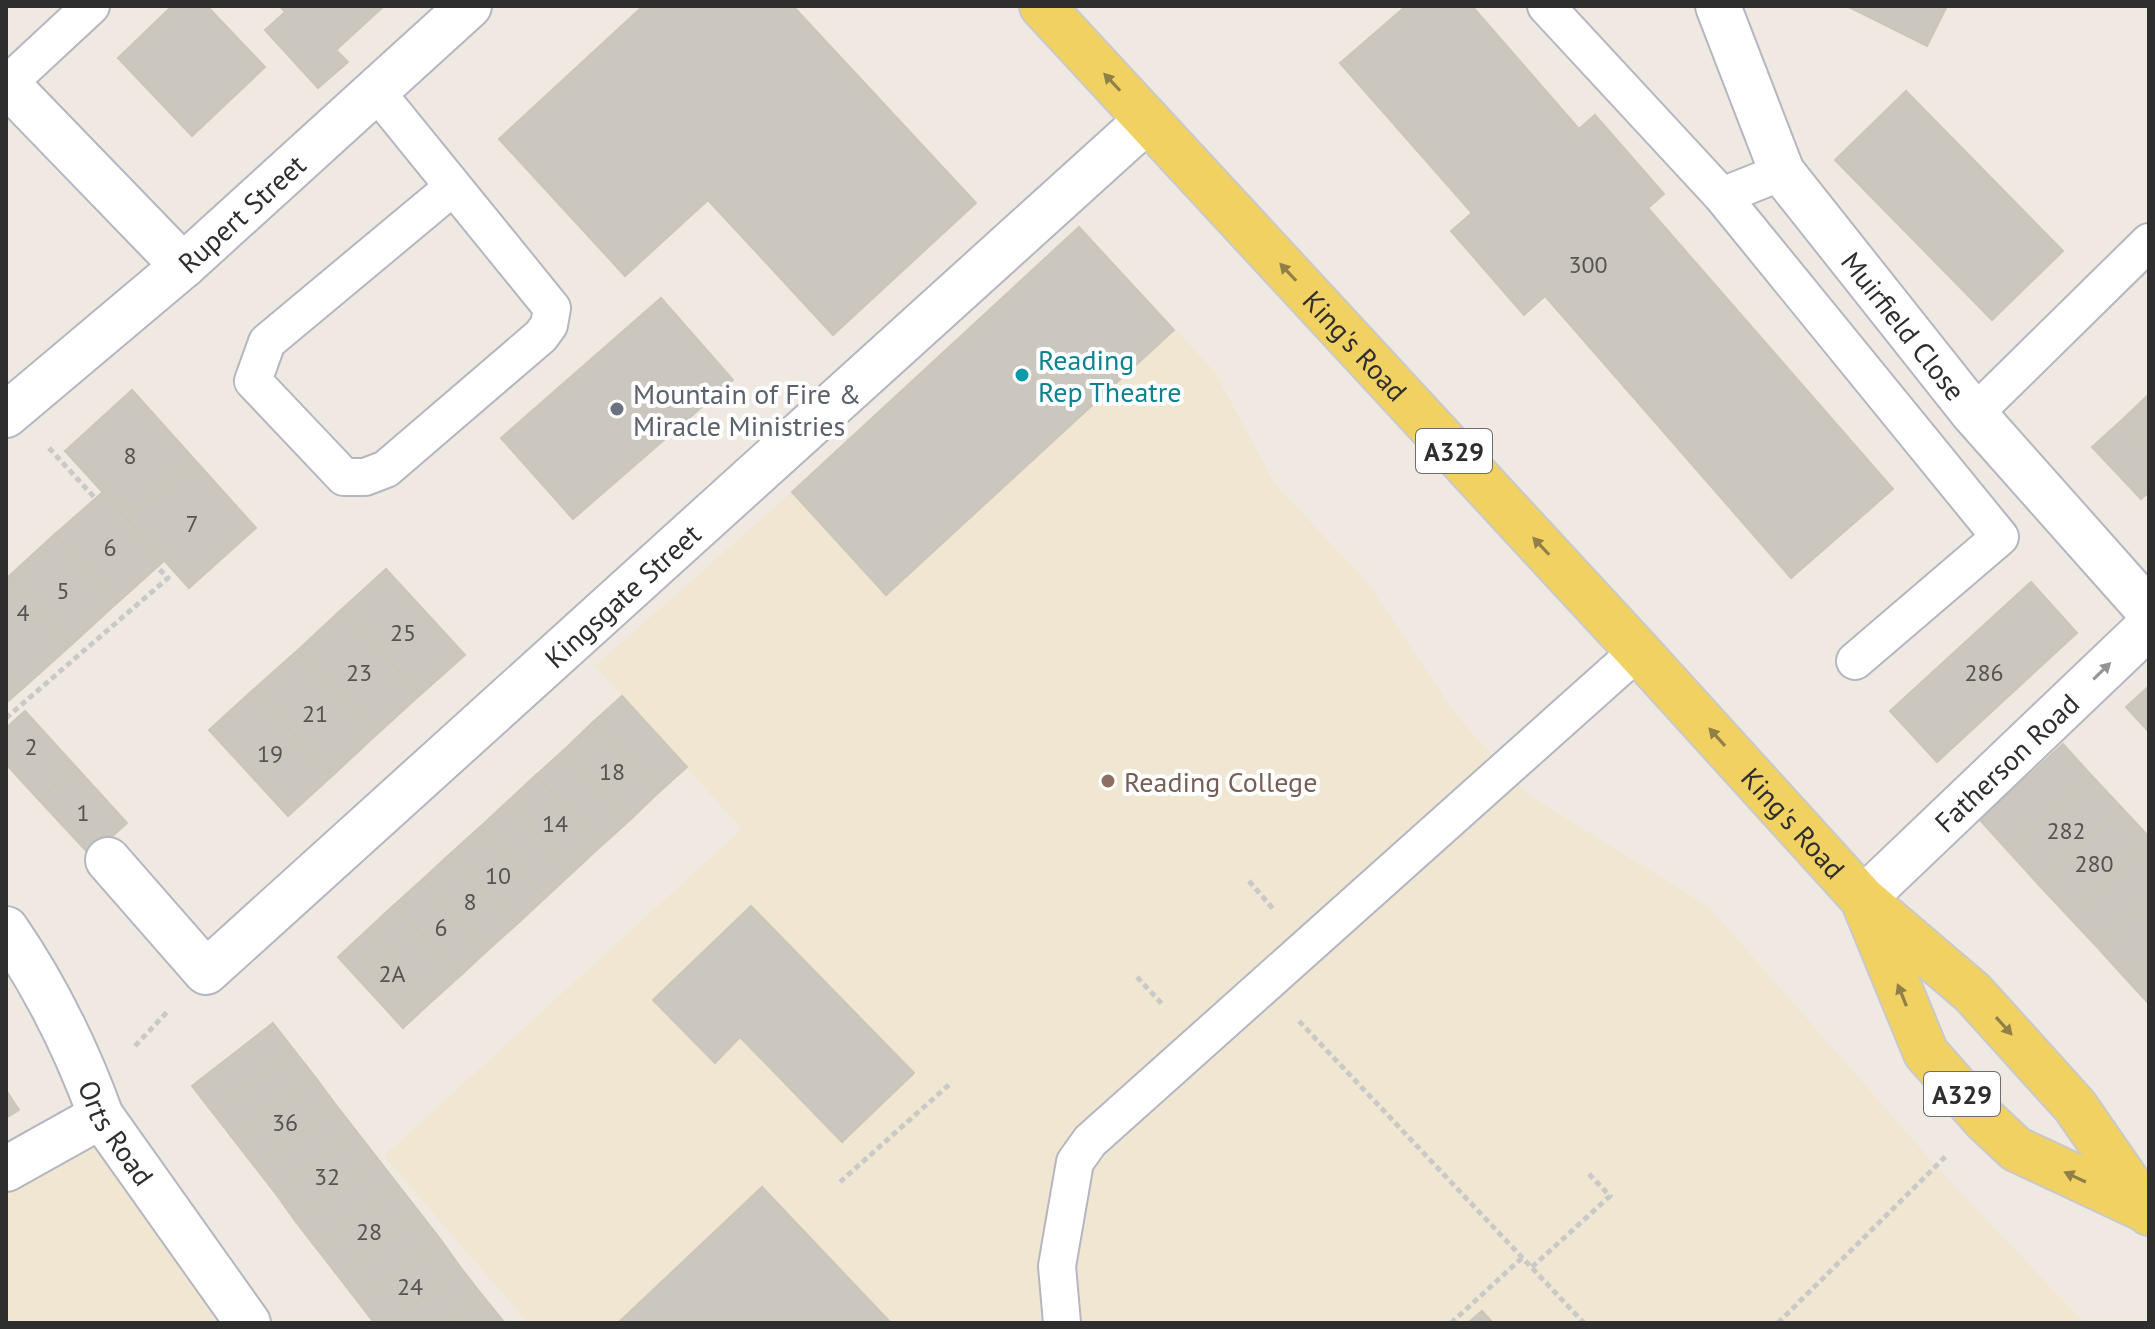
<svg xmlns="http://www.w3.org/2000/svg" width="2155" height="1329" viewBox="0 0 2155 1329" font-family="'PT Sans',sans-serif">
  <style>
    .education { fill: #f0e6d1 }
    .building { fill: #cbc7bf; stroke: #cbc5ba; stroke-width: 2 }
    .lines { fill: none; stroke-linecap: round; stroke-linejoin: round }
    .service-casing { stroke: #b4b7c1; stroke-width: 40 }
    .pedestrian-casing { stroke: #b4b7c1; stroke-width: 48 }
    .minor-casing { stroke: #b4b7c1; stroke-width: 48 }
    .primary-casing { stroke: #c9c9c9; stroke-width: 48 }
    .path { stroke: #c9c9c9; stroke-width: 5; stroke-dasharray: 6 4; stroke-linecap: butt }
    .service { stroke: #fff; stroke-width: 36 }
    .pedestrian { stroke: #fff; stroke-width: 44 }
    .minor { stroke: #fff; stroke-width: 44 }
    .primary { stroke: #f2d163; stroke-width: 44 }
    .oneway { fill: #908048 }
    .oneway2 { fill: #969696 }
    .culture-dot { fill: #0f9aa8; stroke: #fff; stroke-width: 3 }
    .worship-dot { fill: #6b7280; stroke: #fff; stroke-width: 3 }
    .education-dot { fill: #8d6e63; stroke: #fff; stroke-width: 3 }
    .labels { text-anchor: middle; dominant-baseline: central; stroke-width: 8; stroke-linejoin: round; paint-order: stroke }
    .number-label { font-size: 24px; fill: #555452 }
    .shield { fill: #fff; stroke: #6d6d6d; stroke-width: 2 }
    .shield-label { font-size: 26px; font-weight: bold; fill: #2e2e2e }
    .street-label { font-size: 28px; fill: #2e2e2e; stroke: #fff }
    .culture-label { font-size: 28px; fill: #0d838f; stroke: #fff; text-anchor: start }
    .worship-label { font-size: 28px; fill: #5b616d; stroke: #fff; text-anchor: start }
    .education-label { font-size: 28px; fill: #785e54; stroke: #fff; text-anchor: start }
  </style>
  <rect width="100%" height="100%" fill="#efe9e1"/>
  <path class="education" d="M1079,227L1214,371L1275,484L1367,582L1456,715L1528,795L1709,907L1936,1166L2084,1323H528L384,1156L742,829L595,666L792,492Z
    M101,1116L248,1323H6V1171Z"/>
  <path class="building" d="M172,6H207L265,67L192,136L118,58Z
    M280,6H384L336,50L348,62L318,88L265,30L285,12Z
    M643,6H793L976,203L833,335L708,200L625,276L499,139Z
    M1406,6H1472L1579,129L1595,115L1664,194L1648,208L1893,489L1791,578L1545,296L1524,315L1451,231L1472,213L1340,63Z
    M1847,6H1947L1927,46Z
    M1906,91L2063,251L1992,320L1835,160Z
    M1079,227L1174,330L886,595L792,492Z
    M661,298L733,380L573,519L501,438Z
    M132,390L194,459L127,519L65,451Z
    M2149,394V450L2122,420Z
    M2122,420L2149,450V492L2141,499L2092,447Z
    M194,459L256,528L189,588L127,519Z
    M103,492L165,560L117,603L55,534Z
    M55,534L117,603L70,646L8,577Z
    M386,569L465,655L420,695L342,609Z
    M8,577L70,646L22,689L6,671Z
    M2031,582L2077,633L1937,762L1890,711Z
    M342,609L420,695L376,735L298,650Z
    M298,650L376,735L332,776L253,690Z
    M6,671L22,689L6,703Z
    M2149,686V732L2126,707Z
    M253,690L332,776L288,816L209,730Z
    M622,696L687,767L658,793L593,722Z
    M25,711L76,767L39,800L6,764V728Z
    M593,722L658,793L630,820L565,749Z
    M2063,744L2092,776L2009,852L1980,820Z
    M565,749L630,820L601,846L536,775Z
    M76,767L127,823L91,856L39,800Z
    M536,775L601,846L573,872L508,801Z
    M2092,776L2122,808L2038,884L2009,852Z
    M508,801L573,872L545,898L480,827Z
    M2122,808L2149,837V842L2068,916L2038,884Z
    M480,827L545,898L517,924L451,853Z
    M2149,842V901L2098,948L2068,916Z
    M451,853L517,924L488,950L423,879Z
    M423,879L488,950L460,976L394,905Z
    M2149,901V960L2127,980L2098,948Z
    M394,905L460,976L431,1002L366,931Z
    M751,906L914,1073L842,1142L740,1037L715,1063L653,1000Z
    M366,931L431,1002L417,1015L352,944Z
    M352,944L417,1015L403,1028L338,957Z
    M2149,960V1004L2127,980Z
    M273,1023L294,1050L213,1113L192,1086Z
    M294,1050L316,1078L234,1140L213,1113Z
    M316,1078L336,1105L255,1167L234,1140Z
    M6,1090L19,1110L6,1118Z
    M336,1105L357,1132L276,1194L255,1167Z
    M357,1132L378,1159L296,1222L276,1194Z
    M378,1159L399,1186L317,1249L296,1222Z
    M399,1186L420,1213L338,1276L317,1249Z
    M762,1187L891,1323H618Z
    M420,1213L441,1240L359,1303L338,1276Z
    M441,1240L461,1268L390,1323H374L359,1303Z
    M461,1268L482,1295L446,1323H390Z
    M482,1295L504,1322L446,1323Z
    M1482,1311L1493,1323H1468Z"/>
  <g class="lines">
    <g class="service-casing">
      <path id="service" d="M1546,6L1722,196L1782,172
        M7,84L91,6
        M375,90L552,308L549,325L541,336L386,469L365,477H344L253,381L267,342L453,187
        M1722,196L2000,537L1855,661
        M1974,414L2149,242
        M1062,1323L1057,1266L1075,1162L1090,1141L1638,651"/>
    </g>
    <g class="pedestrian-casing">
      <path id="pedestrian" d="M6,1169L101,1116"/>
    </g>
    <g class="minor-casing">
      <g id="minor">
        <path id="s1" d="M1718,6L1782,172L1974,414L2149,611"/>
        <path d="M6,83L183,266"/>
        <path id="s2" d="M6,415L183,266L469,6"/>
        <path id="s3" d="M108,860L206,972L1147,120"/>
        <path id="s4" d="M1863,899L2149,626"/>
        <path id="s5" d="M6,929C46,987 77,1050 101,1116L248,1323"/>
      </g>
    </g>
    <g class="primary-casing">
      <g id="primary">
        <path id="s6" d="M1042,6L1638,651L1863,899L1973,993L2075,1106L2149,1213"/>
        <path d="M1866,907L1926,1053L1985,1120L2016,1149L2144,1209"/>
      </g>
    </g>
    <path class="path" d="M49,448L95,498
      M6,718L168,578L157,567
      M1249,881L1274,910
      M1137,977L1164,1006
      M1299,1021L1584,1323
      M135,1046L169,1010
      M840,1182L952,1082
      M1532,1267L1610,1196L1589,1174
      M1451,1323L1523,1257
      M1778,1323L1946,1156"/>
    <use href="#service" class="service"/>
    <use href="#pedestrian" class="pedestrian"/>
    <use href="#minor" class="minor"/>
    <use href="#primary" class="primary"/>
  </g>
  <defs><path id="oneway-solid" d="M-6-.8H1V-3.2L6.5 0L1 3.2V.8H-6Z" transform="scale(2)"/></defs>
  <g class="oneway">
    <use href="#oneway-solid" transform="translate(1112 82) rotate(-133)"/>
    <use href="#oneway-solid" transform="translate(1288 272) rotate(-133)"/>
    <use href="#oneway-solid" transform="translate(1541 546) rotate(-133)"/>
    <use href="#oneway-solid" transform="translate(1717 737) rotate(-132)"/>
    <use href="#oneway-solid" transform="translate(1902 995) rotate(-112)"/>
    <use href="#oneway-solid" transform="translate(2004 1026) rotate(48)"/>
    <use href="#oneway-solid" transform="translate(2075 1177) rotate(-155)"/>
  </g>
  <use class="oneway2" href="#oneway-solid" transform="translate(2102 671) rotate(-44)"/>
  <circle class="culture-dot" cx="1022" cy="375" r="8"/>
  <circle class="worship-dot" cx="617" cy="409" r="8"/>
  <circle class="education-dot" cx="1108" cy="781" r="8"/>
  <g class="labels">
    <g class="number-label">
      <text x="1588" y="264">300</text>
      <text x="130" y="455">8</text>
      <text x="192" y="523">7</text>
      <text x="110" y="547">6</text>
      <text x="63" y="590">5</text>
      <text x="23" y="612">4</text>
      <text x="403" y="632">25</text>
      <text x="359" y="672">23</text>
      <text x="1984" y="672">286</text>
      <text x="315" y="713">21</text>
      <text x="31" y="746">2</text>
      <text x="270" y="753">19</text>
      <text x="612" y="771">18</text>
      <text x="83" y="812">1</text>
      <text x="555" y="823">14</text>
      <text x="2066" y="830">282</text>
      <text x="2094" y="863">280</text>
      <text x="498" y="875">10</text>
      <text x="470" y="901">8</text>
      <text x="441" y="927">6</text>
      <text x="392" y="973">2A</text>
      <text x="285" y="1122">36</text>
      <text x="327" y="1176">32</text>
      <text x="369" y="1231">28</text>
      <text x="410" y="1286">24</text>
    </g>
    <g class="shield">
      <rect x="1416" y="429" width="76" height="44" rx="6"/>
      <rect x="1924" y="1072" width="76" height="44" rx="6"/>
    </g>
    <g class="shield-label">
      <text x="1454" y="451">A329</text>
      <text x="1962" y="1094">A329</text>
    </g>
    <g class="street-label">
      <text stroke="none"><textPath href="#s2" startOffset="310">Rupert Street</textPath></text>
      <text stroke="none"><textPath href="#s1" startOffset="374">Muirfield Close</textPath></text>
      <text stroke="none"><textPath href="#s6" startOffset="462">King's Road</textPath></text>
      <text stroke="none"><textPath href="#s3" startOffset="710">Kingsgate Street</textPath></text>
      <text stroke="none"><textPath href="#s4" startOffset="198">Fatherson Road</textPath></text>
      <text stroke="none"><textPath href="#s6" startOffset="1110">King's Road</textPath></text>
      <text stroke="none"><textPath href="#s5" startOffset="232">Orts Road</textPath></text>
    </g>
    <g class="culture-label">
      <text x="1038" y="359">Reading<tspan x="1038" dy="32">Rep Theatre</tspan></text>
    </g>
    <g class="worship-label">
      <text x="633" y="393">Mountain of Fire &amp;<tspan x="633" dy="32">Miracle Ministries</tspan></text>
    </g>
    <g class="education-label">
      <text x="1124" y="781">Reading College</text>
    </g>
  </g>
  <rect width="2155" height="1329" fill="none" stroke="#2e2e2e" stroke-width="16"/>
</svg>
